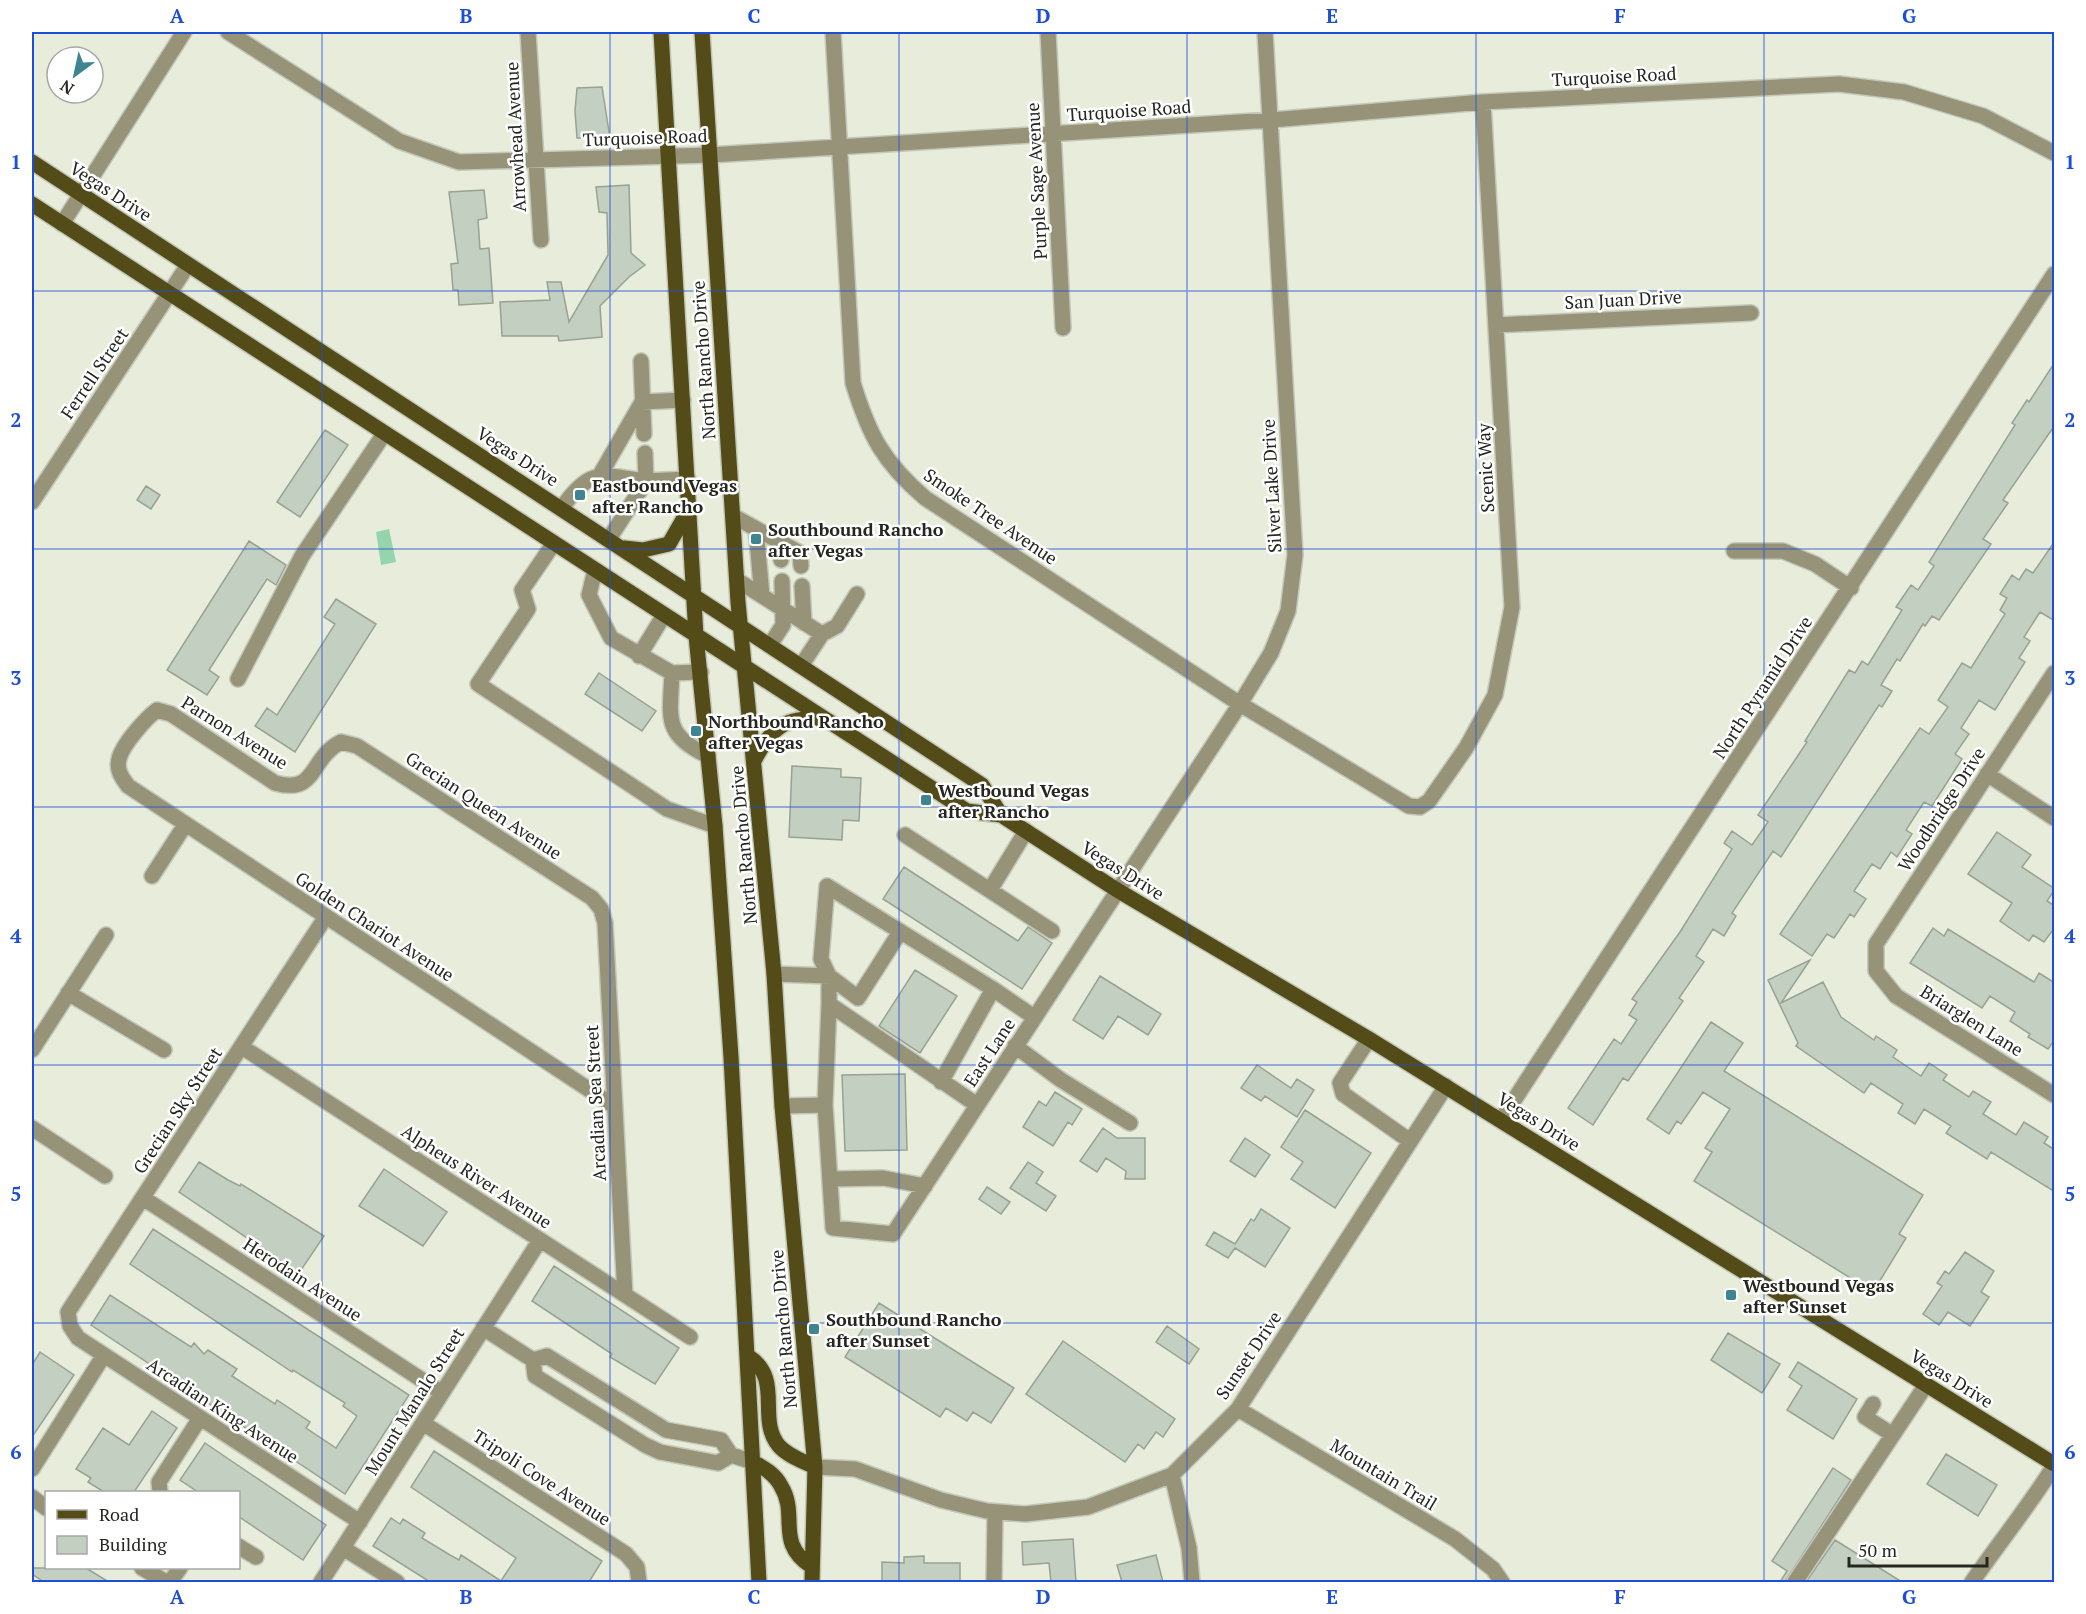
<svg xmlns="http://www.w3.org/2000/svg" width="2086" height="1614" viewBox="0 0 2086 1614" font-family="'PT Serif',serif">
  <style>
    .water { fill: #95d4ad }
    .building { fill: #c3cfc0; stroke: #97a294; stroke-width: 1.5 }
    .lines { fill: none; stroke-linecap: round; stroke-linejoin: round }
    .minor-casing { stroke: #c4c8b9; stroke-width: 18 }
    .major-casing { stroke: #c4c8b9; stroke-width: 18 }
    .minor { stroke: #969379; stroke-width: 15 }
    .major { stroke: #534c18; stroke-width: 15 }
    .grid { fill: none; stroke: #1d4ed8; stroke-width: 1.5; stroke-opacity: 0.55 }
    .poi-dot { fill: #3f8491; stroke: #fff; stroke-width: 2 }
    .labels { text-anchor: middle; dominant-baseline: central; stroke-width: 5; stroke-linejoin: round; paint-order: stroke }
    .street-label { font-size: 18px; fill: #24261f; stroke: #fff }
    .poi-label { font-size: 18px; font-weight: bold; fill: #24261f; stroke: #fff; text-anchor: start }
    .neatline { fill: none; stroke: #1d4ed8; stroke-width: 2 }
    .grid-label { font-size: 20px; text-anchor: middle; font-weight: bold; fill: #1d4ed8 }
  </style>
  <rect width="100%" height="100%" fill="#e7ecdb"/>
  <path class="water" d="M389,529L396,562L381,565L376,532Z"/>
  <path class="building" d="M602,87L610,138H577L575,111L577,88Z
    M629,185L631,253L645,265L629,277L600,306L602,337L559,341L558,336H502L500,302L550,300L547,282H561L569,322L608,255L607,213L599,212L596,187Z
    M484,190L487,218L478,220L480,249L489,248L493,303L459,305L458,290H453L451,264L458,263L449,192Z
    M2055,362V425L2003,500L2008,503L1983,539L1991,544L1939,620L1932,616L1925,626L1923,624L1900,661L1897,659L1881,685L1892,691L1882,707L1879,705L1781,857L1773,851L1732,913L1736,916L1724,936L1713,929L1696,956L1704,962L1679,998L1683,1001L1628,1081L1623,1078L1593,1125L1568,1108L1614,1039L1621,1044L1637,1020L1629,1015L1637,1002L1632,999L1680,932L1732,849L1724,843L1732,831L1752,845L1768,822L1758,815L1807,742L1805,741L1849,670L1855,673L1862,661L1868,665L1902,610L1896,607L1911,585L1918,590L1934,566L1929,562L2015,425L2012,423L2027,400L2029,402Z
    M325,430L348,445L300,517L277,502Z
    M146,486L160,495L151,509L137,500Z
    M249,541L286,565L276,585L267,579L209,670L219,677L207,695L167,670Z
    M2055,541V621L2040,612L2024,637L2030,641L2019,658L2025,662L1995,710L1979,700L1961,728L1969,734L1955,754L1962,759L1932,806L1924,802L1906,830L1912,834L1897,857L1891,852L1880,869L1872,864L1854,891L1866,899L1854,917L1850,914L1834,938L1827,934L1812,956L1780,934L1920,728L1929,734L1948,707L1938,700L1962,663L1971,668L2005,614L2000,610L2007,598L2000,594L2012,575L2019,580L2026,569L2033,573Z
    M336,599L376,624L295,752L255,726L267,708L277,715L335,624L324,617Z
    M599,673L656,711L642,731L585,694Z
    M792,766L841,769V777L861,778L859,821L843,820L842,840L789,837Z
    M1997,832L2031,855L2022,867L2055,889L2047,901L2055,906V927L2044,942L2033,935L2029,941L2000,921L2012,903L1968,874Z
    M904,867L1018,941L1028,927L1052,943L1022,989L883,899Z
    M1933,928L1944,936L1948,929L2034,982L2039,973L2055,983V1039L2048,1049L2028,1037L2030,1034L2010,1021L2015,1012L1990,996L1982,1008L1910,963Z
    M1810,960L1781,1003L1823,982L1841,1017L1874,1040L1876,1036L1897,1050L1893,1057L1921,1076L1929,1063L1947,1075L1943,1080L1969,1097L1973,1091L1991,1102L1983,1114L2016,1135L2024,1122L2048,1137L2044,1143L2055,1150V1192L1991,1152L1987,1159L1946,1133L1951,1126L1924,1109L1915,1124L1898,1113L1903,1104L1871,1083L1864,1093L1796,1046L1798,1043L1768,980Z
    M915,970L957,996L920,1053L879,1026Z
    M1100,976L1161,1014L1148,1035L1118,1016L1103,1039L1073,1020Z
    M1711,1022L1743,1043L1724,1071L1923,1195L1899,1234L1906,1238L1873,1292L1694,1181L1712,1152L1705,1148L1730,1109L1703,1092L1681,1124L1677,1121L1669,1134L1647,1119Z
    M1257,1065L1291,1088L1297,1079L1314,1090L1297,1117L1265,1096L1261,1101L1241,1088Z
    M905,1074L907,1150L845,1151L842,1075Z
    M1055,1092L1082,1109L1072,1125L1068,1122L1053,1146L1023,1127L1039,1101L1046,1106Z
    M1305,1110L1371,1153L1335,1208L1291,1179L1303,1162L1281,1147Z
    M1103,1128L1117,1138H1145V1179H1125L1126,1171L1106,1158L1097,1172L1080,1161Z
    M1245,1138L1270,1155L1255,1177L1230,1161Z
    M199,1162L228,1180L240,1186L241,1184L324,1236L299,1273L179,1192Z
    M1028,1162L1043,1172L1036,1183L1056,1196L1046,1211L1010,1188Z
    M384,1169L447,1212L423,1246L359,1206Z
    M987,1187L1010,1202L1001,1214L979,1199Z
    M1261,1209L1290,1228L1265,1267L1235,1248L1228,1258L1206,1245L1214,1232L1235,1244L1251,1219L1254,1221Z
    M153,1229L409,1395L345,1494L91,1325L110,1295L191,1347L194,1343L204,1354L208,1350L237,1369L232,1376L275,1404L277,1400L310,1422L306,1428L336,1448L357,1416L343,1406L345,1403L293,1370L292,1372L130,1264Z
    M1965,1252L1994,1271L1981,1292L1989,1297L1970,1326L1948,1312L1939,1325L1923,1314L1942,1286L1937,1283L1945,1271L1949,1274Z
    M554,1266L679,1348L655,1384L610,1357L612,1354L532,1301Z
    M879,1303L1014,1388L991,1423L973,1412L967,1421L946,1408L940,1417L845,1357Z
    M1167,1326L1199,1349L1189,1364L1156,1342Z
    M1728,1333L1780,1364L1762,1393L1711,1360Z
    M1063,1341L1175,1419L1163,1437L1156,1432L1144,1449L1138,1444L1125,1462L1026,1394Z
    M40,1352L74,1375L32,1437V1365Z
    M1798,1362L1857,1399L1833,1439L1787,1410L1802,1386L1789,1377Z
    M152,1411L177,1428L134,1492H104L88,1482L91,1478L76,1469L103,1428L129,1445Z
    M205,1443L326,1525L303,1560L238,1516V1492H198L180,1480Z
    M434,1451L602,1561L589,1582H430L373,1546L391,1518L400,1524L403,1519L425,1533L422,1538L450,1555L459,1560L461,1555L501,1581L516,1558L411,1487Z
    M1946,1454L1997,1485L1978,1516L1927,1484Z
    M1833,1468L1851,1480L1785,1582H1780L1787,1571L1772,1561Z
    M1073,1539L1076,1582H1051L1049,1563L1023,1565L1022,1542Z
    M1835,1540L1902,1582H1806Z
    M1156,1555L1163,1582H1122L1117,1565Z
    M924,1556V1563H960V1582H882V1562L904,1563V1557Z
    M32,1568H86L109,1582H44L32,1574Z"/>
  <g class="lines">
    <g class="minor-casing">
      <path id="minor" d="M228,32L399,141L459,162L710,155L1271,120L1483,102L1839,84L1904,92L1983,116L2054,153
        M528,32L541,240
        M833,32L853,383C869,435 883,462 925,498L1240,704L1409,806L1420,807L1429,801L1466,748L1495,695L1512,607L1483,102
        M1048,32L1063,328
        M62,224L184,32
        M1496,325L1751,313
        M641,361L644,434
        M600,475L642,402L683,400
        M32,502L188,265
        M562,508C590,467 602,475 646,481L645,453
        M733,516L800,553L801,566
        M756,529L762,596
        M609,539L646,481L688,479
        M778,542L781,560
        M554,543L522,590L528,609L478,684L667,809L715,826
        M1734,551H1783L1815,564L1851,588
        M595,570L589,595L611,638L672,673C670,719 663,734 708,756
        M737,580L822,634L801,666
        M802,586L804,623
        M822,634L837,626L857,594
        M770,645L783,625L782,581
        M639,656L664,615
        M672,673L701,672
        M2054,673L1876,944V971L1896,996L2054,1095
        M238,679L302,556L384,434
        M1987,774L2054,818
        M905,835L1052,931
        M152,876L185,825
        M990,890L1026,831
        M325,918L68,1312L70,1326L78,1338L360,1522
        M774,974L829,976L858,998L900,932
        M68,993L164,1050
        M829,1004V976L821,959L827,886L993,989
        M1369,1039L1340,1083L1343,1094L1410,1141
        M1015,1046L1061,1080L1130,1123
        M242,1047L690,1337
        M32,1050L106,935
        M941,1082L993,989L1034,1017
        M825,1105L833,1228L893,1234L1240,704L1271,653L1288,611L1295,555L1265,32
        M614,1106L128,786C122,778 116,770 119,759C122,745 146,718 157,710L171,714L275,783C318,795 309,758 341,742L357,746L592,898L601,909L605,923L625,1295
        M782,1106L825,1105L829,1004L977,1105
        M1501,1120L2054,274
        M32,1128L105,1176
        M830,1179L883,1178L925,1186
        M143,1198L442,1393
        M483,1328L533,1360L535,1376L645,1445L660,1452L718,1463L731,1455
        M533,1360L547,1356L666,1430L721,1440L731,1455L753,1462
        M1873,1404L1865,1417L1893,1435
        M1238,1409L1455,1539L1493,1569L1502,1582
        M423,1423L626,1554L637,1567L639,1582
        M815,1467L855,1469L941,1500L987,1511L1025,1514L1088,1507L1172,1475L1238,1409L1446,1086
        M32,1469L104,1355
        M1172,1475L1189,1548L1192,1582
        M160,1492L159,1482L200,1418
        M32,1497L46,1508
        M238,1546L256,1557
        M343,1548L397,1582
        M142,1568L166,1582
        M170,1582L180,1568
        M321,1582L540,1240
        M994,1582L995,1512
        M1795,1582L1926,1385
        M1972,1582C1999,1543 2029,1506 2054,1466"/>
    </g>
    <g class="major-casing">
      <path id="major" d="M661,32L696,636L715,826L731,1057L759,1582
        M702,32L738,602L774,974L782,1106L815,1467L812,1582
        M32,162L982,785L1001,815L1117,890L1369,1039L2054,1464
        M32,204L967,811L1001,815
        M624,548L643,550L669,544L688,511
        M755,759C773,725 785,718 823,718
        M748,1356C784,1379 756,1419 779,1446C788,1456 803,1461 815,1467
        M753,1462C764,1468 775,1474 781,1486C799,1515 775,1543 811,1566"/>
    </g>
    <use href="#minor" class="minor"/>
    <use href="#major" class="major"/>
  </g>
  <path class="grid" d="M322,32V1582M610,32V1582M899,32V1582M1187,32V1582M1476,32V1582M1764,32V1582M32,291H2054M32,549H2054M32,807H2054M32,1065H2054M32,1323H2054"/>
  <g class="poi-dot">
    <rect x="574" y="489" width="12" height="12" rx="3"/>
    <rect x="750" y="533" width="12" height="12" rx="3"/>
    <rect x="690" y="725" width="12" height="12" rx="3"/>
    <rect x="920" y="794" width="12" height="12" rx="3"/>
    <rect x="1725" y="1289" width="12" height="12" rx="3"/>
    <rect x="808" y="1323" width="12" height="12" rx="3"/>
  </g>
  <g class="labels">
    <g class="street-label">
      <text transform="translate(1614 76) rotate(-3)">Turquoise Road</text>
      <text transform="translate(1129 110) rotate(-4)">Turquoise Road</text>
      <text transform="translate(515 137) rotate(-93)">Arrowhead Avenue</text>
      <text transform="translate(645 137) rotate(-2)">Turquoise Road</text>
      <text transform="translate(1036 181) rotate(-93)">Purple Sage Avenue</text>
      <text transform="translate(111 191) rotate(33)">Vegas Drive</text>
      <text transform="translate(1623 299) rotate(-3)">San Juan Drive</text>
      <text transform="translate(703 360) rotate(-94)">North Rancho Drive</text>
      <text transform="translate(94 373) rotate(-56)">Ferrell Street</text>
      <text transform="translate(518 456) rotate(33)">Vegas Drive</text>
      <text transform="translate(1485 468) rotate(-93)">Scenic Way</text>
      <text transform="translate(1271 486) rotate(-93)">Silver Lake Drive</text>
      <text transform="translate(991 516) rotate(34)">Smoke Tree Avenue</text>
      <text transform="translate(1762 687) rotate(-57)">North Pyramid Drive</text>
      <text transform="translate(235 732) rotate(32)">Parnon Avenue</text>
      <text transform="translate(484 805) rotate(33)">Grecian Queen Avenue</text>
      <text transform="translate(1941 809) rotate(-57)">Woodbridge Drive</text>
      <text transform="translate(743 845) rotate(-95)">North Rancho Drive</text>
      <text transform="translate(1123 870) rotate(32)">Vegas Drive</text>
      <text transform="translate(375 926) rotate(33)">Golden Chariot Avenue</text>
      <text transform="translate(1972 1020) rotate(32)">Briarglen Lane</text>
      <text transform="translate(989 1052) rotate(-57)">East Lane</text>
      <text transform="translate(595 1103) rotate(-93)">Arcadian Sea Street</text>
      <text transform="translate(177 1110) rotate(-57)">Grecian Sky Street</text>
      <text transform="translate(1539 1121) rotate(32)">Vegas Drive</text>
      <text transform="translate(477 1176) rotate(33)">Alpheus River Avenue</text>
      <text transform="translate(303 1279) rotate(33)">Herodain Avenue</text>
      <text transform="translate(783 1329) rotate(-95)">North Rancho Drive</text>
      <text transform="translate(1248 1355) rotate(-56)">Sunset Drive</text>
      <text transform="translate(1952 1378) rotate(32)">Vegas Drive</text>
      <text transform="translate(414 1401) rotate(-58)">Mount Manalo Street</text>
      <text transform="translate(223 1410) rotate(33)">Arcadian King Avenue</text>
      <text transform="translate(1384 1474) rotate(31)">Mountain Trail</text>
      <text transform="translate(542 1477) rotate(33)">Tripoli Cove Avenue</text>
    </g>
    <g class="poi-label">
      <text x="592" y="485">Eastbound Vegas<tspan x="592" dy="21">after Rancho</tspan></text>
      <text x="768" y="529">Southbound Rancho<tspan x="768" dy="21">after Vegas</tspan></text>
      <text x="708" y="721">Northbound Rancho<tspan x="708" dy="21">after Vegas</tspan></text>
      <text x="938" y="790">Westbound Vegas<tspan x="938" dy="21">after Rancho</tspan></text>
      <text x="1743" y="1285">Westbound Vegas<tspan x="1743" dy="21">after Sunset</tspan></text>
      <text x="826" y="1319">Southbound Rancho<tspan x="826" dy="21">after Sunset</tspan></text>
    </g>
  </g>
  <rect width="2086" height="1614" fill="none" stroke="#ffffff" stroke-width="66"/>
  <rect x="45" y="1491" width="195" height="78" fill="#ffffff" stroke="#a7a8a5" stroke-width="1.5"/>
  <rect x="57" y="1510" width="30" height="9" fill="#534c18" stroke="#a7a8a5" stroke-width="1.5"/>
  <text x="99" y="1521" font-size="18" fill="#24261f">Road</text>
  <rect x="57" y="1536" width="30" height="18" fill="#c3cfc0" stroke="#a7a8a5" stroke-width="1.5"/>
  <text x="99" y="1551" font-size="18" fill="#24261f">Building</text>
  <g transform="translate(75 75) rotate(213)"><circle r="28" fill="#ffffff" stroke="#a7a8a5" stroke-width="1.5"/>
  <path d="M0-4.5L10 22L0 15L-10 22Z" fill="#3f8491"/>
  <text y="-9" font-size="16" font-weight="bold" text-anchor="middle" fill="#24261f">N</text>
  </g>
  <path d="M1849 1557v9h138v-9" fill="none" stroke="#24261f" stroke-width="3"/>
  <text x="1858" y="1557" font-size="18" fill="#24261f" stroke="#ffffff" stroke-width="4.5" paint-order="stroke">50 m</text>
  <rect x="33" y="33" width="2020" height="1548" class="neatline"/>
  <g class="grid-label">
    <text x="177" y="23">A</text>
    <text x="466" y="23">B</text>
    <text x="754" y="23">C</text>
    <text x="1043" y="23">D</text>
    <text x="1332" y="23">E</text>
    <text x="1620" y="23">F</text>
    <text x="1909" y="23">G</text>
    <text x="16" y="169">1</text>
    <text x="2070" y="169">1</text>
    <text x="16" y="427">2</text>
    <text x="2070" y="427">2</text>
    <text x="16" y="685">3</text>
    <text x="2070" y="685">3</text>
    <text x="16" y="943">4</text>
    <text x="2070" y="943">4</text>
    <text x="16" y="1201">5</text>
    <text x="2070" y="1201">5</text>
    <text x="16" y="1459">6</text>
    <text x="2070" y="1459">6</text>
    <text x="177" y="1604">A</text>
    <text x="466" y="1604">B</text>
    <text x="754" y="1604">C</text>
    <text x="1043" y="1604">D</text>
    <text x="1332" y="1604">E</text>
    <text x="1620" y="1604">F</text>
    <text x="1909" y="1604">G</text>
  </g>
</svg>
